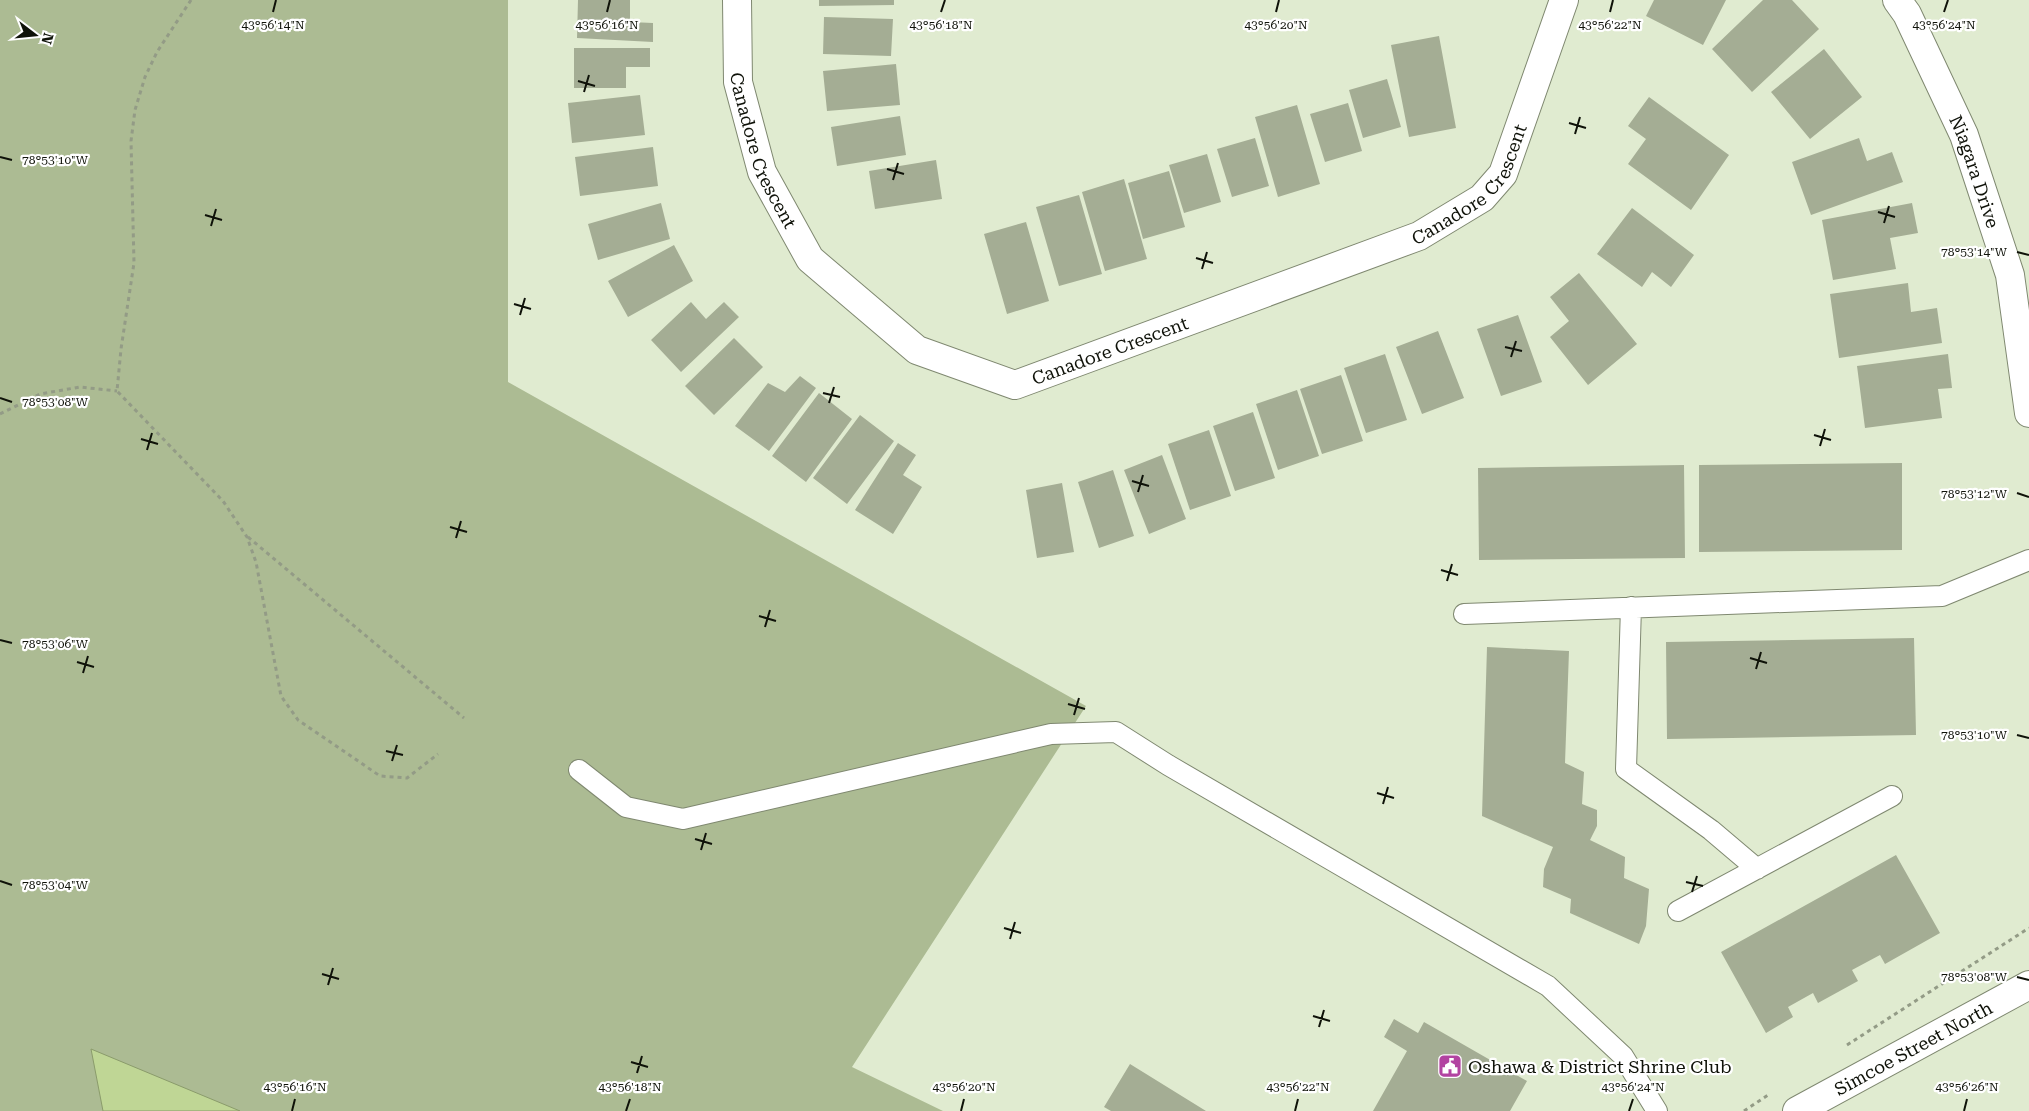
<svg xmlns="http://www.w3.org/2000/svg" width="2029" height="1111" viewBox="0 0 2029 1111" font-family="'Roboto Serif',serif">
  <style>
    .green { fill: #acbb93 }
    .water { fill: #bfd695; stroke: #8a9b6b }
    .building { fill: #a4ad94 }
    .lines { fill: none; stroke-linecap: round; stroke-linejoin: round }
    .service-casing { stroke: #7f8870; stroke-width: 22 }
    .minor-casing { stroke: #7f8870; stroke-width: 30 }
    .secondary-casing { stroke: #7f8870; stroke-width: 30 }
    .path { stroke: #939b86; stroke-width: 3; stroke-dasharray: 4 4; stroke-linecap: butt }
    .service { stroke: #fff; stroke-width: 20 }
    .minor { stroke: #fff; stroke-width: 28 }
    .secondary { stroke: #fff; stroke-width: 28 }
    .ticks { fill: none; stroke: #0f1209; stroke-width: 2 }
    .labels { text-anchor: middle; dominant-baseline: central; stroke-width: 4.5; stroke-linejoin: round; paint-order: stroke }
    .street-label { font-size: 18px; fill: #0f1209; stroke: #fff }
    .poi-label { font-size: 18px; fill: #0f1209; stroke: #fff; text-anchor: start }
    .ticks-label { font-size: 12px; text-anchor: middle; fill: #0f1209; stroke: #fff; stroke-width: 4.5; stroke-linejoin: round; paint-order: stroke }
  </style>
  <rect width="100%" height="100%" fill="#e0ebd0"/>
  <path class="green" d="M0,0H508V382L1086,706L852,1067L943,1111H0Z"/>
  <path class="water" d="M91,1049L240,1111H103Z"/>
  <path class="building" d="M578,0H630V22L653,23V42L577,38Z
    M819,0H894V5L819,6Z
    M1654,0H1726L1703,45L1646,16Z
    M1763,0H1792L1819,29L1752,92L1712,49Z
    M824,17L893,19L891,56L823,54Z
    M1439,36L1456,128L1409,137L1391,45Z
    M574,48H650V67H626V88H574Z
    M1824,49L1862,97L1810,139L1771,92Z
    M896,64L900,105L827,111L823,71Z
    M1387,79L1401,127L1363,138L1349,90Z
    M640,95L645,135L572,143L568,103Z
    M1649,97L1729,155L1691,210L1628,164L1646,139L1628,126Z
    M1348,103L1362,151L1325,162L1310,114Z
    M1297,105L1320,184L1278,197L1255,117Z
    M900,116L906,155L837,166L831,127Z
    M1255,138L1269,186L1232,197L1217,149Z
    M1859,138L1867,161L1892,152L1903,182L1811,215L1792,162Z
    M653,147L658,186L580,196L575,157Z
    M1207,154L1221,202L1184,213L1169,165Z
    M936,160L942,199L875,209L869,171Z
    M1169,171L1185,227L1143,239L1128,183Z
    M1124,179L1147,259L1105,271L1082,192Z
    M1079,195L1102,274L1059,286L1036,207Z
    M661,203L670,239L598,260L588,224Z
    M1912,203L1918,233L1890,238L1896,269L1833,280L1822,220Z
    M1632,208L1694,255L1671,287L1652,272L1642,287L1597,254Z
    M1026,222L1049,301L1007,314L984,234Z
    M674,245L693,281L628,317L608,281Z
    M1579,273L1637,344L1588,385L1550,337L1569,321L1550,297Z
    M1908,283L1911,312L1937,308L1942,343L1839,358L1830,294Z
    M691,302L706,319L724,302L739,317L681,372L651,340Z
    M1518,315L1542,382L1501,396L1477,329Z
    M1438,331L1464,398L1422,414L1396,347Z
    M734,338L763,367L714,415L685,386Z
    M1385,354L1407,420L1366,433L1344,368Z
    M1948,354L1952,388L1938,389L1942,418L1865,428L1857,366Z
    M1341,375L1363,441L1322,454L1300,389Z
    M800,376L816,388L769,451L735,426L768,383L785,392Z
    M1297,390L1319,456L1278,470L1256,404Z
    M819,393L852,419L806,482L772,456Z
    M1253,412L1275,478L1235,491L1213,426Z
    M860,415L894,441L847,504L813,478Z
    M1209,430L1231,496L1190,510L1168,444Z
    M898,443L916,455L903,475L922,487L893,534L855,510Z
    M1162,455L1186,519L1149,534L1124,470Z
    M1902,463V550L1699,552V465Z
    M1684,465L1685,558L1479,560L1478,468Z
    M1113,470L1134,536L1099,548L1078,482Z
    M1062,483L1074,552L1037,558L1026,490Z
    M1914,638L1916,735L1667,739L1666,642Z
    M1487,647L1569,651L1565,763L1584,772L1582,804L1597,810V826L1590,840L1625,857L1624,878L1649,889L1646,926L1639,944L1570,913L1571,899L1543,887L1544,869L1553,847L1482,816Z
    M1896,855L1940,933L1885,964L1880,955L1852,970L1858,981L1818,1003L1813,993L1788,1007L1793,1017L1766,1033L1721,952Z
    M1394,1019L1418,1033L1424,1022L1527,1081L1510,1111H1373L1407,1051L1384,1037Z
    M1130,1064L1206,1111H1111L1104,1107Z"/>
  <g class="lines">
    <g class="service-casing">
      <path id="service" d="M1631,607L1626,769L1711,830L1757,869
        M1464,614L1942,596L2029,560
        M579,770L626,807L683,819L1051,734L1116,732L1168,765L1548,986L1623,1056L1657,1111
        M1678,911L1892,796"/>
    </g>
    <g class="minor-casing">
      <g id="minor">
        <path id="s1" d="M737,0L738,82L762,172L810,259L917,350L1015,385L1419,236L1482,198L1503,174L1564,0"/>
        <path id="s2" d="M1897,0L1907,14L1964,135L2010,275L2029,413"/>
      </g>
    </g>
    <g class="secondary-casing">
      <g id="secondary">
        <path id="s3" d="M1797,1111L2029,985"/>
      </g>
    </g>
    <path class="path" d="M191,0L157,52L145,77L135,110L131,141L134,263L121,349L117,391L223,501L247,537L256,562L281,696L298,720L380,776L407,778L438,754
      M0,414L40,394L80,387L117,391
      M248,537L464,718
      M1847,1045L2029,928
      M1744,1111L1768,1095"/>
    <use href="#service" class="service"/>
    <use href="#minor" class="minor"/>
    <use href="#secondary" class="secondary"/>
  </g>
  <path class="ticks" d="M273,12L276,0M607,12L610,0M941,12L945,0M1276,12L1279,0M1610,12L1613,0M1944,12L1948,0M578,81L595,86M584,92L589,75M1569,123L1586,128M1575,134L1580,117M0,157L12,160M887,169L904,174M893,180L898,163M1878,212L1895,217M205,215L222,220M1884,223L1889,206M211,226L216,209M2017,252L2029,255M1196,258L1213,263M1202,269L1207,252M514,304L531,309M520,315L525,298M1505,347L1522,351M1511,357L1516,341M823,393L840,397M0,398L12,402M829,403L834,387M1814,435L1831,440M141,439L158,444M1820,446L1825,429M147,450L152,433M1132,481L1149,486M1138,492L1143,475M2017,493L2029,497M450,527L467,532M456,538L461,521M1441,570L1458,575M1447,581L1452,564M759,616L776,621M765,627L770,610M0,640L12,643M1750,658L1767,663M77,662L94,667M1756,669L1761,652M83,673L88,656M1068,704L1085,709M1074,715L1079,698M2017,735L2029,738M386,751L403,755M392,761L397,745M1377,793L1394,798M1383,804L1388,787M695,839L712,844M701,850L706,833M0,881L12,885M1686,882L1703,886M1692,892L1697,876M1004,928L1021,933M1010,939L1015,922M322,974L339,979M2017,977L2029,980M328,985L333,968M1313,1016L1330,1021M1319,1027L1324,1010M631,1062L648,1067M637,1073L642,1056M292,1111L295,1099M626,1111L630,1099M961,1111L964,1099M1295,1111L1298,1099M1629,1111L1633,1099M1964,1111L1967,1099"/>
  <defs>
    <g id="civic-square" transform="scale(1.25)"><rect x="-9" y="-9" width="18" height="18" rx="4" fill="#b243a1" stroke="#fff"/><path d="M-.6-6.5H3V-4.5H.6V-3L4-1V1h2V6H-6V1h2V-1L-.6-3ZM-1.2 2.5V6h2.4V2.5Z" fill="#fff"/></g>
  </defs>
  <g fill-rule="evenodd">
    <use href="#civic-square" x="1450" y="1066"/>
  </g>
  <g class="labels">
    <g class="street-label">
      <text stroke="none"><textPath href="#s1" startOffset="155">Canadore Crescent</textPath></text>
      <text stroke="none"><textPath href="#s2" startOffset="189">Niagara Drive</textPath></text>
      <text stroke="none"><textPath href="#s1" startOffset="1025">Canadore Crescent</textPath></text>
      <text stroke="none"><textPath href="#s1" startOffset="620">Canadore Crescent</textPath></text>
      <text stroke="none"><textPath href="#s3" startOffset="132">Simcoe Street North</textPath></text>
    </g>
    <g class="poi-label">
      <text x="1468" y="1066">Oshawa &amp; District Shrine Club</text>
    </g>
  </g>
  <g class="ticks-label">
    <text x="273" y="29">43°56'14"N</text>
    <text x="607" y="29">43°56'16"N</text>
    <text x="941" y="29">43°56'18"N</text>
    <text x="1276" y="29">43°56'20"N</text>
    <text x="1610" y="29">43°56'22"N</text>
    <text x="1944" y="29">43°56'24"N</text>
    <text x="55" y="164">78°53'10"W</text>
    <text x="1974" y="256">78°53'14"W</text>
    <text x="55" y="406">78°53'08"W</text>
    <text x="1974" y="498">78°53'12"W</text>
    <text x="55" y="648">78°53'06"W</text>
    <text x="1974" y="739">78°53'10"W</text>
    <text x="55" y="889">78°53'04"W</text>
    <text x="1974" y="981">78°53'08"W</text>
    <text x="295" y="1091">43°56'16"N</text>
    <text x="630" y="1091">43°56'18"N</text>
    <text x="964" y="1091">43°56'20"N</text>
    <text x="1298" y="1091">43°56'22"N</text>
    <text x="1633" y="1091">43°56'24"N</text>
    <text x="1967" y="1091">43°56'26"N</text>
  </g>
  <g transform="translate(35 35) rotate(106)" stroke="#ffffff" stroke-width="4" paint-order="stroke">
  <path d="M0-4L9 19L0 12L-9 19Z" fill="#0f1209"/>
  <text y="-8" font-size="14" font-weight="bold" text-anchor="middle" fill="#0f1209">N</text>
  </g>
</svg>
